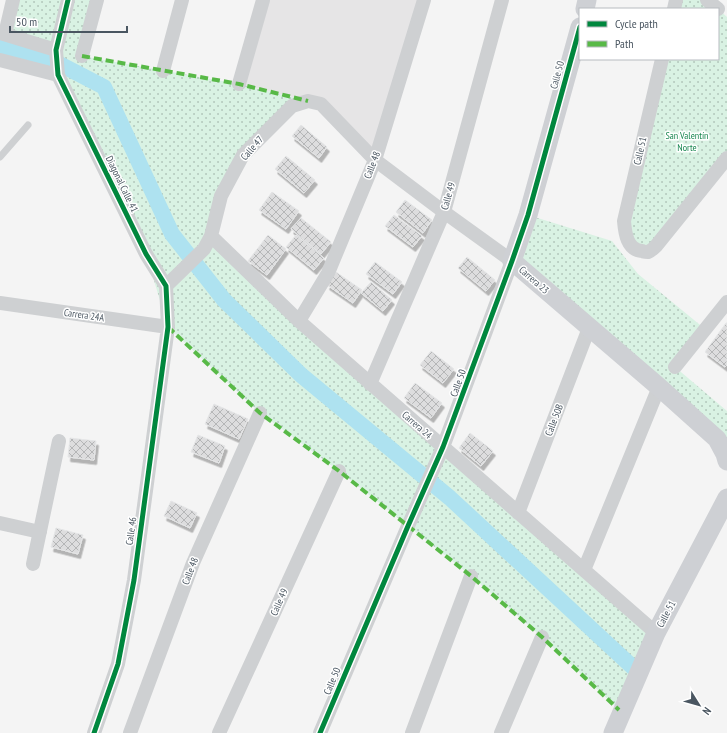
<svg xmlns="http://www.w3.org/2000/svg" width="727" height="733" viewBox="0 0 727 733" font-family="'PT Sans Narrow',sans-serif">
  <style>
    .education { fill: #e6e5e6 }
    .park { fill: url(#park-dots) }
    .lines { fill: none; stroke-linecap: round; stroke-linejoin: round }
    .canal { stroke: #aee2f0; stroke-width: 16 }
    .building { fill: url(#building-cross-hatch); stroke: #e5e6e7; filter: url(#shadow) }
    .lane { stroke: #ced0d2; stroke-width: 7 }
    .street { stroke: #ced0d2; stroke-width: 14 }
    .secondary { stroke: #ced0d4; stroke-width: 19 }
    .quiet { stroke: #58b947; stroke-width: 4; stroke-dasharray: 8 4; stroke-linecap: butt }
    .cycleway-casing { stroke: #fff; stroke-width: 8 }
    .cycleway { stroke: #00873e; stroke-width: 5 }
    .labels { text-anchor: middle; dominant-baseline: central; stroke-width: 3; stroke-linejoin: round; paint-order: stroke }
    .street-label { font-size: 10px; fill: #4a5661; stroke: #fff }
    .park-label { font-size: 10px; fill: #17864f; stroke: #fff }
  </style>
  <defs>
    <pattern id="park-dots" width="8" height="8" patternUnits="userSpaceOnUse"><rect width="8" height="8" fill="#d9f2e3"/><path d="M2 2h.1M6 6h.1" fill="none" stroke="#b2c7bb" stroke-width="1.8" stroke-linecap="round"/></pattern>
    <pattern id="building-cross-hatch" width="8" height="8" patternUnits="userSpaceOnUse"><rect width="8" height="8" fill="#ddddde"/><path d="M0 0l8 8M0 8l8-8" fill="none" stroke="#b5b6b7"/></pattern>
    <filter id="shadow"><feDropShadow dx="2.5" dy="4.5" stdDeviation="0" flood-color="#0004"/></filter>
  </defs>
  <rect width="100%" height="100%" fill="#f4f4f4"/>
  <path class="education" d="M263,0H424L375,160L321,104L239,84Z"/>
  <path class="park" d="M13,0H97L82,56L239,84L308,101L243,155L211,236L655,634L619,710L542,637L471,576L339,471L260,413L168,327L146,254L58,75L56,50L5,34Z
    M677,0H707L718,9H675Z
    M718,9L727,17V155L648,252L625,232L664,59H718Z
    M528,215L612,241L638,274L705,329L675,367L727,411V463L717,439L512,261Z"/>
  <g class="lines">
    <path class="canal" d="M0,47L46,57L104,87L172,234L224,300L301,375L450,498L639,673"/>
  </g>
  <path class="building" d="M301,125L327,147L319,158L292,136Z
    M286,156L315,180L304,193L275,169Z
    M272,192L299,211L286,229L259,210Z
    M405,200L432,220L423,233L396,212Z
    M394,215L422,236L413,247L385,226Z
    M301,218L331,242L321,254L291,229Z
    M268,235L286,249L267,275L248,261Z
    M296,235L324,258L314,270L286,247Z
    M467,257L495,280L486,291L458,268Z
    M375,262L402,282L393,294L366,274Z
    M336,272L362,290L353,303L327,285Z
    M371,282L392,300L383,311L361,293Z
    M726,323H727V365L725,367L705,352Z
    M431,351L454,369L443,383L420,365Z
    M415,383L442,403L431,418L404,398Z
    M214,404L248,419L239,439L205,424Z
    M470,433L493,451L481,466L459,448Z
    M198,435L225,446L219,463L191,452Z
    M70,438L96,441L94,460L68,457Z
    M171,501L197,513L190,528L164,516Z
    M56,528L83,535L78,554L51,547Z"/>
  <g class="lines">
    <path class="lane" d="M0,157L28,125"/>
    <path class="street" d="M68,0L56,50L58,75L146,254L166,286L168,327L134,580L118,664L94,733
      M707,0L718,9
      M674,9L676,0
      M0,33L56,50
      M5,34L13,0
      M82,56L97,0
      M662,59L624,221C625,233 627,250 642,251C643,252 647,252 648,252C651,251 654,248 656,246L727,158
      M0,60L58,75
      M163,71L182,0
      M239,84L263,0
      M211,236L221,196L243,155L292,106L308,101L321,104L375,160L444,212L512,261L443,447L408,526L320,733
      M166,286L204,249L211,236L299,321L656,633
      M0,303L168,327
      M299,321L328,273L375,160L424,0
      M675,367L727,302
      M370,384L444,212L502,0
      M518,513L589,328
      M0,523L40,532
      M33,564L59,441
      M584,570L659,387
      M130,733L193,563L260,413
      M219,733L339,471
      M412,733L471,576
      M501,733L542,637"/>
    <path class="secondary" d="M585,9L587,0
      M580,27L528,215L512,261L659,387L717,439L725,454L727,461
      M613,733L656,633L727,498"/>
    <path class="quiet" d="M82,56L239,84L308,101
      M168,327L260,413L339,471L471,576L542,637L619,710"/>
    <g class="cycleway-casing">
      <path id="cycleway" d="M68,0L56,50L58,75L146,254L166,286L168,327L134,580L118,664L94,733
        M320,733L408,526L443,447L512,261L528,215L580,27"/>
    </g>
    <use href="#cycleway" class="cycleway"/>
  </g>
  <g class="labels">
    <g class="street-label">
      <text transform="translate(557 75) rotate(-75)">Calle 50</text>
      <text transform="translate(252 148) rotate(-49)">Calle 47</text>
      <text transform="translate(640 151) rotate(-77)">Calle 51</text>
      <text transform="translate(372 165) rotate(-69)">Calle 48</text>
      <text transform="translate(122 184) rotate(64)">Diagonal Calle 41</text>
      <text transform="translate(448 196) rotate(-74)">Calle 49</text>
      <text transform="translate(534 280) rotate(41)">Carrera 23</text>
      <text transform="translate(84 315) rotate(8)">Carrera 24A</text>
      <text transform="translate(458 383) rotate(-70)">Calle 50</text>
      <text transform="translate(554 420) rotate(-69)">Calle 50B</text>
      <text transform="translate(417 425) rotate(41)">Carrera 24</text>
      <text transform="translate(131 531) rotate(-82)">Calle 46</text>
      <text transform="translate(190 571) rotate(-69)">Calle 48</text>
      <text transform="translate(279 602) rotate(-66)">Calle 49</text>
      <text transform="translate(666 614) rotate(-62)">Calle 51</text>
      <text transform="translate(332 681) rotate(-67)">Calle 50</text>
    </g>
    <g class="park-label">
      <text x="687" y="135">San Valentín<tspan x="687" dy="12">Norte</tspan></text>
    </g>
  </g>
  <rect x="579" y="8" width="140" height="52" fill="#ffffff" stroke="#b7bbc0"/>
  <rect x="587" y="21" width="20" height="6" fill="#00873e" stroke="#b7bbc0"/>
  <text x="615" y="28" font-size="12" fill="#4a5661">Cycle path</text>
  <rect x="587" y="41" width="20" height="6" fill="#58b947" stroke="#b7bbc0"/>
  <text x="615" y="48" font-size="12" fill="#4a5661">Path</text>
  <g transform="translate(699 705) rotate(127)" stroke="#ffffff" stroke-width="3" paint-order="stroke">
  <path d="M0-3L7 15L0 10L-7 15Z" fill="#4a5661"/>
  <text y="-6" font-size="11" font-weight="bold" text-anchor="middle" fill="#4a5661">N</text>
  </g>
  <path d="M10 26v6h117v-6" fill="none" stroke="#4a5661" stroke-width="2"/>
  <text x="16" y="26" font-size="12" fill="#4a5661" stroke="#ffffff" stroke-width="3" paint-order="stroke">50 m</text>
</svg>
